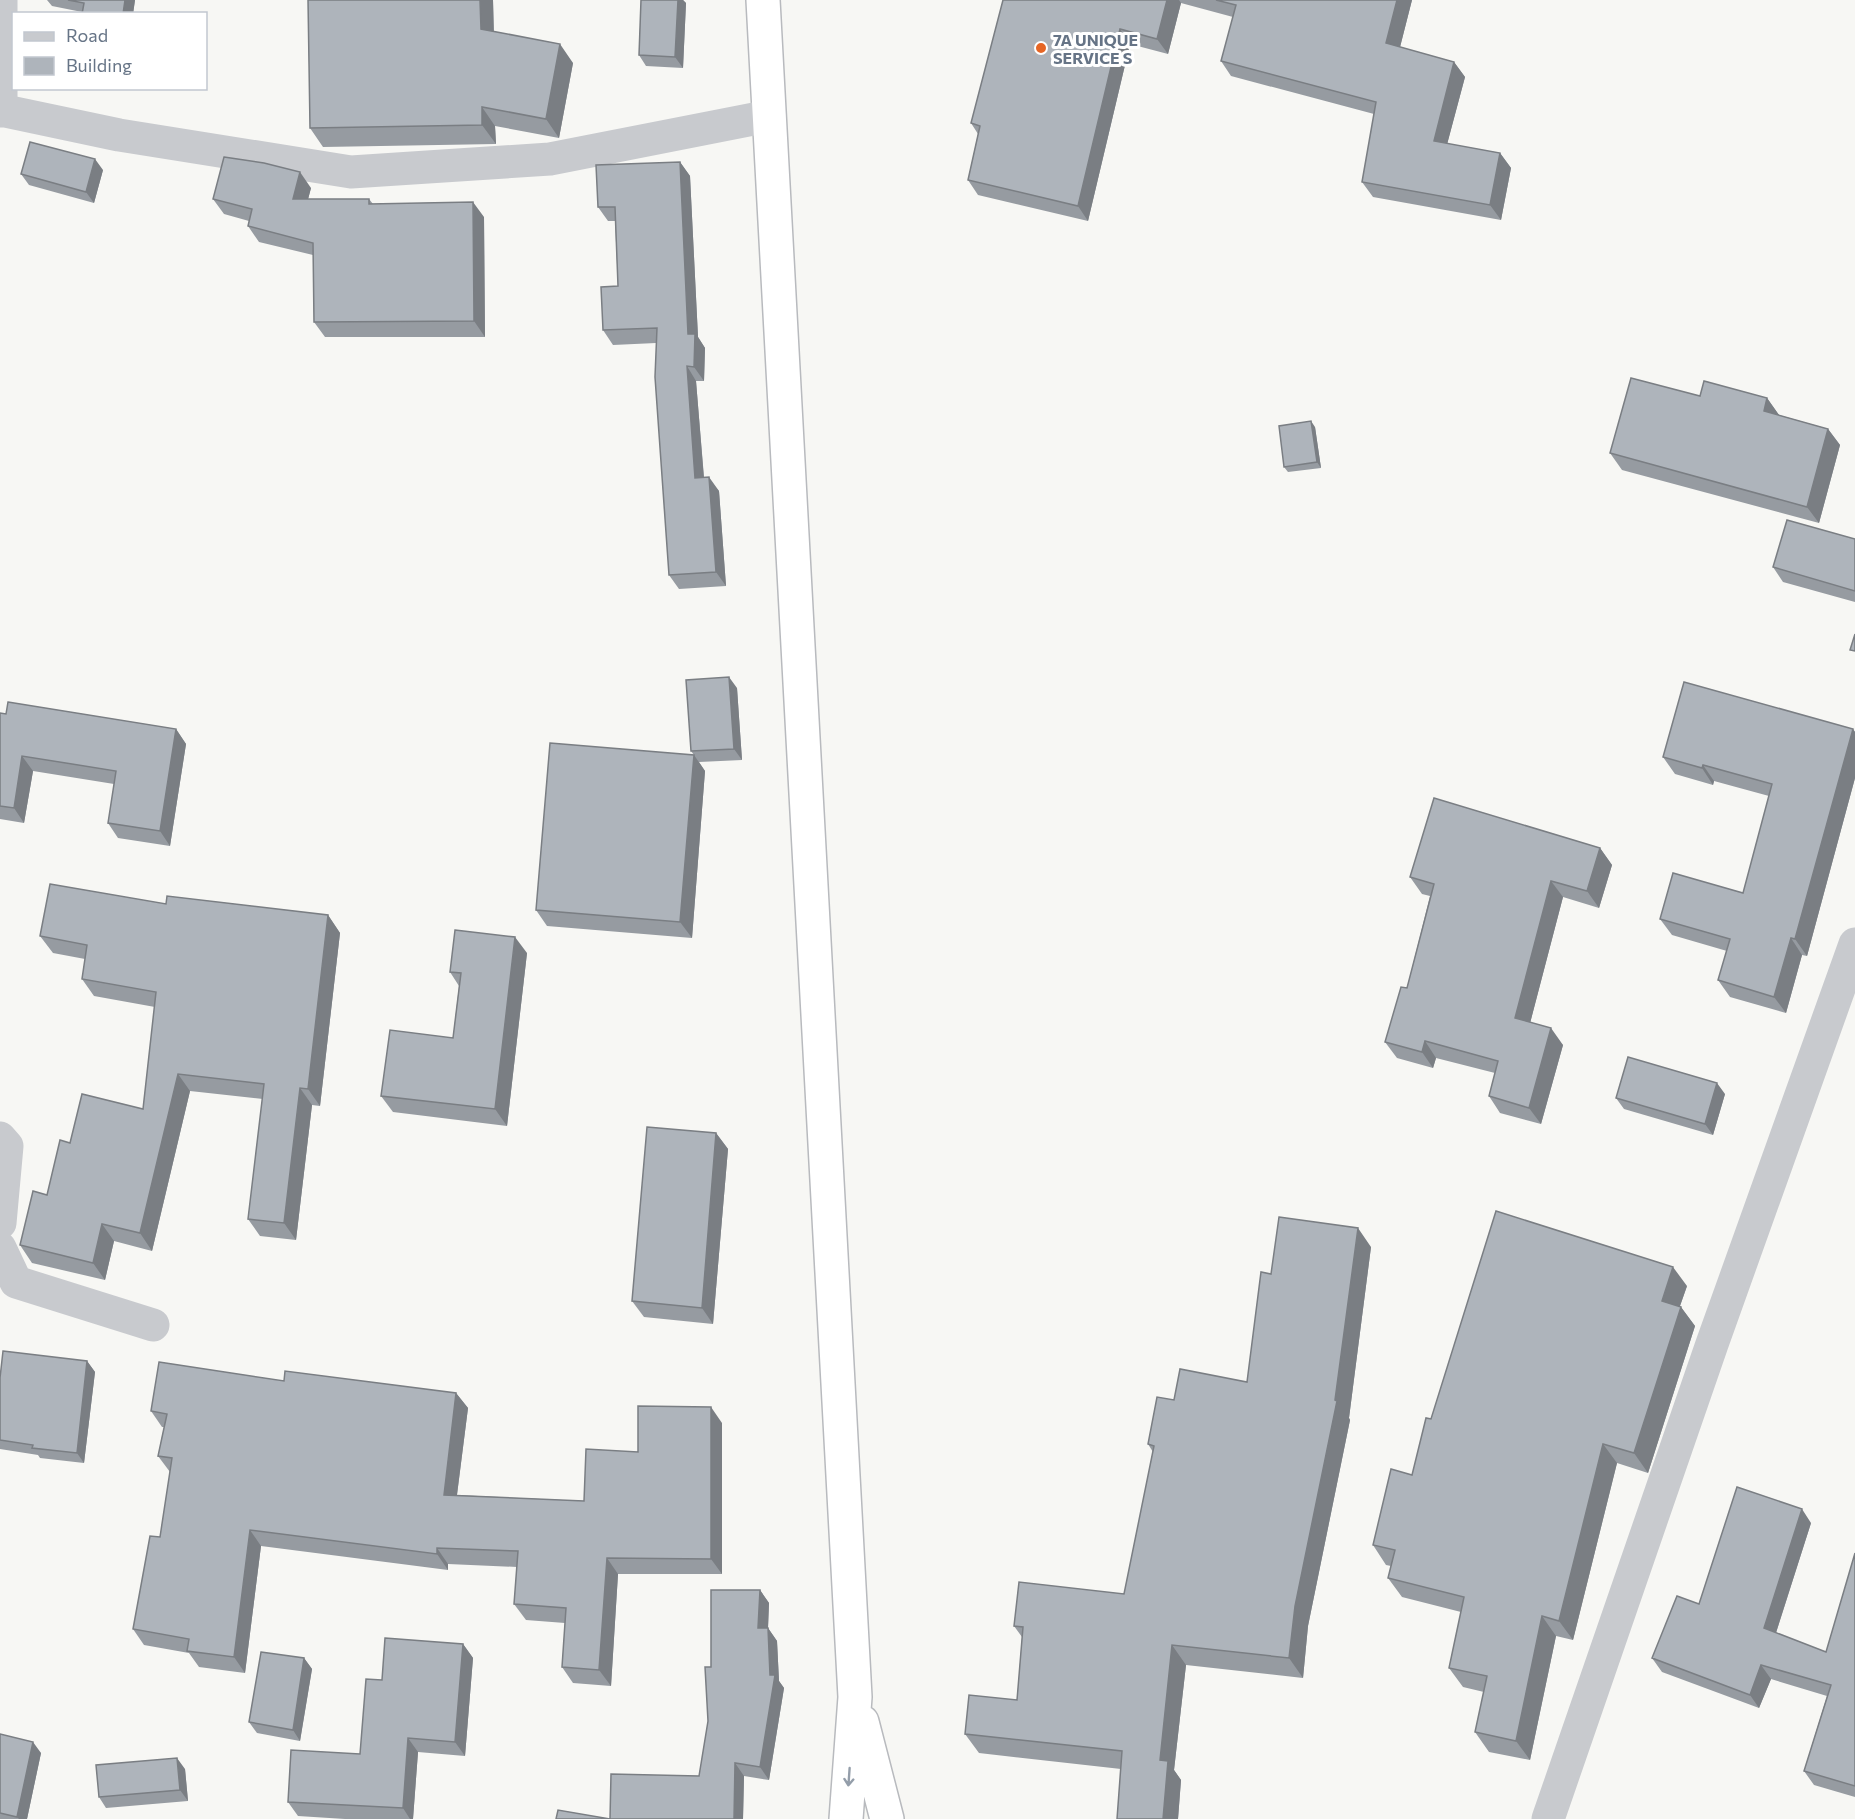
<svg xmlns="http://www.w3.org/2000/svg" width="1855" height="1819" viewBox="0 0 1855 1819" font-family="Commissioner,sans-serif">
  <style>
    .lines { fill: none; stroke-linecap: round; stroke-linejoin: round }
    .trunk-casing { stroke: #b8babe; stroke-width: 36 }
    .minor { stroke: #c8cace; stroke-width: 33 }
    .trunk { stroke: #fff; stroke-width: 33 }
    .wall { fill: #969ba1 }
    .shaded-wall { fill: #7a7e83 }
    .building { fill: #aeb4bb; stroke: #7a7e83; stroke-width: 1.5 }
    .oneway { stroke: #949eaa }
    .poi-dot { fill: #e66625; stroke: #fff; stroke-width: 2 }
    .labels { text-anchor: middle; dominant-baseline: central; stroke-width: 6; stroke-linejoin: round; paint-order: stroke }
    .poi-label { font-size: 16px; font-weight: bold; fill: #667486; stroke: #fff; text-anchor: start }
  </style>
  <rect width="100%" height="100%" fill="#f7f7f4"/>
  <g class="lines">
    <g class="trunk-casing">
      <path id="trunk" d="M763,0L855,1697L846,1819
        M862,1722L887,1819"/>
    </g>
    <path class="minor" d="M1,0V111
      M0,110L119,135L351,172L550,159L769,116
      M0,1138L7,1146L0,1223
      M0,1248L16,1282L153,1325
      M1548,1819L1712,1344L1855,944"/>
    <use href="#trunk" class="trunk"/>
  </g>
  <path class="wall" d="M47,0H135L133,14H82V12L52,6Z
    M308,0H493L494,31L573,63L559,138L495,126L496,144L323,147L310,128Z
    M641,0H683L686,3L683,68L646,66L639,55Z
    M1003,0H1412L1400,47L1454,62L1465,77L1447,144L1500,153L1511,168L1501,220L1373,197L1362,182L1374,114L1231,76L1221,61L1233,17L1181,3L1168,54L1130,44L1088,221L978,195L968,180L978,134L971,123Z
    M680,162L690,176L698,337L705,348L704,381H696L704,477L719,491L726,586L679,589L669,575L656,343L613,345L603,330L618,286L615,221H608L598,207Z
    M103,170L94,203L29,185L21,174Z
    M311,188L308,199H369L373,204L484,217L485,337H325L314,322L313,255L259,242L248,226L249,221L224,214L213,199Z
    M1700,396L1767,398L1779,415L1828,429L1840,445L1819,523L1622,470L1610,453Z
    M1315,427L1321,468L1288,472L1284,467Z
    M1855,539V602L1783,582L1773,567Z
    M737,688L742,760L699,762L705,771L692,938L547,926L536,910L694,755L691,751Z
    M0,713L176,729L186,744L170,846L118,838L108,823L114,784L33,771L24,823L0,819Z
    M1853,729L1855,732V778L1807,956L1802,955L1786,1013L1730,997L1718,980L1727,951L1672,935L1660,919L1743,893L1769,796L1714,781L1713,785L1675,774L1663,757Z
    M1600,848L1612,865L1599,908L1563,897L1530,1023L1563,1045L1541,1124L1500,1113L1489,1096L1495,1073L1436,1058L1433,1068L1397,1058L1385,1042L1407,988L1430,896L1422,894L1410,877Z
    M166,904L328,915L340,933L320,1106L312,1105L296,1240L260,1236L248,1219L263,1099L190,1091L152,1251L114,1241L105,1280L32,1263L20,1245L47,1195L70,1143L143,1109L155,1007L94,996L82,979L85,959L53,953L40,936Z
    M527,953L507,1126L393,1112L381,1096L453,1038L459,986L450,972Z
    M1725,1094L1713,1135L1624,1109L1616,1098Z
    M716,1133L728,1149L713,1324L644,1317L632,1301Z
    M1371,1247L1349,1418L1350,1420L1308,1626L1303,1678L1186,1665L1174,1770L1181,1780L1178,1819H1117L1121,1769L979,1753L965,1734L1017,1700L1022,1637L1014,1626L1124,1594L1153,1452L1148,1444L1174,1400L1247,1382L1271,1274Z
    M1687,1286L1680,1306L1695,1326L1648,1473L1617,1463L1573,1640L1556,1636L1530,1760L1489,1752L1475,1732L1484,1692L1463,1687L1449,1668L1461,1612L1402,1597L1388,1578L1391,1566L1386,1565L1373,1545L1412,1475L1431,1419Z
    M87,1361L95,1372L84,1463L40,1458L38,1455L0,1449V1378Z
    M284,1381L456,1393L468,1408L457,1495L584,1501L638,1452L722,1423V1574H618L611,1686L573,1683L562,1667L565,1623L526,1620L514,1604L517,1567L448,1564V1570L261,1546L245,1673L199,1667L189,1653L144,1645L133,1629L160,1537L170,1472L158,1456L164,1427H162L151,1411Z
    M1811,1523L1776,1633L1826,1652L1855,1553V1797L1814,1785L1804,1771L1827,1696L1771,1679L1759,1708L1662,1672L1652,1658L1699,1604Z
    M760,1590L769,1603L768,1628L777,1641L779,1681L784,1688L769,1780L744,1776L743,1819H556H610L699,1776L708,1721L711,1667Z
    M463,1644L473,1658L465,1756L418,1752L413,1819H345L298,1816L288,1802L360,1754L382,1680Z
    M304,1658L312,1669L300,1741L257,1733L249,1722Z
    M0,1734L41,1753L27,1819H0Z
    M185,1769L188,1801L106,1808L99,1797Z"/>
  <path class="shaded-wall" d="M125,0H135L133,14H123Z
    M480,0H493L494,48L481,29Z
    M678,0H683L686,3L683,68L675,57Z
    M1167,0H1179L1181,3L1168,54L1157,39Z
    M1397,0H1412L1397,59L1386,43Z
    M1120,29L1130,44L1088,221L1078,206Z
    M560,44L573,63L559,138L546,119Z
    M1454,62L1465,77L1444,156L1434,141Z
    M482,107L495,126L496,144L482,125Z
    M1500,153L1511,168L1501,220L1490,205Z
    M95,159L103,170L94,203L86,192Z
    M680,162L690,176L698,337L705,348L704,381L694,367L688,334Z
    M300,172L311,188L304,215L293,199Z
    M473,202L484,217L485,337L474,321Z
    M687,366L696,381L705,492L695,478Z
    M1767,398L1779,415L1775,428L1764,411Z
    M1311,421L1315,427L1321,468L1317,462Z
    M1828,429L1840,445L1819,523L1807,507Z
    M709,477L719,491L726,586L716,572Z
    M729,677L737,688L742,760L734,749Z
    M176,729L186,744L170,846L160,831Z
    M1853,729L1855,732V778L1807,956L1795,939Z
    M694,755L705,771L692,938L680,922Z
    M22,756L33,771L24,823L14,808Z
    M1703,765L1714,781L1713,785L1702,768Z
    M1600,848L1612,865L1599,908L1587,891Z
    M1551,881L1563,897L1527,1035L1515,1018Z
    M328,915L340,933L320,1106L308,1089Z
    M515,937L527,953L507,1126L495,1109Z
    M1791,938L1802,955L1786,1013L1774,997Z
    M1551,1028L1563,1045L1541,1124L1529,1108Z
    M1425,1041L1436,1058L1433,1068L1422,1052Z
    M178,1074L190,1091L152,1251L140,1233Z
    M1717,1083L1725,1094L1713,1135L1705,1124Z
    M300,1088L312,1105L296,1240L284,1223Z
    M716,1133L728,1149L713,1324L702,1308Z
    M102,1224L114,1241L105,1280L93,1263Z
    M1358,1228L1371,1247L1349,1418L1350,1420L1308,1626L1303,1678L1289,1658L1295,1606L1335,1400Z
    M1673,1267L1687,1286L1675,1320L1662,1301Z
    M1681,1307L1695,1326L1648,1473L1634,1453Z
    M87,1361L95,1372L84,1463L77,1453Z
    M456,1393L468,1408L455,1510L444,1495Z
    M711,1407L722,1423V1574L711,1559Z
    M1603,1444L1617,1463L1573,1640L1559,1621Z
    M1802,1509L1811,1523L1773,1642L1764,1628Z
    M250,1530L261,1546L245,1673L234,1657Z
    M437,1548L448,1564V1570L437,1554Z
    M607,1558L618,1574L611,1686L599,1670Z
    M760,1590L769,1603L768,1628L777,1641L779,1681L784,1688L769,1780L760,1767L770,1675L758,1628Z
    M1542,1616L1556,1636L1530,1760L1516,1741Z
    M463,1644L473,1658L465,1756L455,1742Z
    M1172,1645L1186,1665L1174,1770L1181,1780L1178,1819H1163L1160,1760Z
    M304,1658L312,1669L300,1741L293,1730Z
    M1761,1665L1771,1679L1759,1708L1750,1695Z
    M408,1738L418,1752L413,1819H410L403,1808Z
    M33,1742L41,1753L27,1819H19L17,1817Z
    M177,1758L185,1769L188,1801L180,1790Z
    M735,1763L744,1776L743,1819H734Z"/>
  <path class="building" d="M68,0H125L123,14H82L84,3Z
    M308,0H480L481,29L560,44L546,119L482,107V125L310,128Z
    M641,0H678L675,57L639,55Z
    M1003,0H1167L1157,39L1120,29L1078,206L968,180L980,126L971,123Z
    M1216,0H1397L1386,43L1454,62L1434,141L1500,153L1490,205L1362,182L1376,102L1221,61L1236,5Z
    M30,142L95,159L86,192L21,174Z
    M224,157L264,163L300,172L293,199H369V204L473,202L474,321L314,322L313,243L248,226L252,209L213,199Z
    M680,162L688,334H695L694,367L687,366L695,478L709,477L716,572L669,575L655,377L657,328L603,330L601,287L618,286L615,207H598L596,165Z
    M1631,378L1700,396L1704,381L1767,398L1764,411L1828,429L1807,507L1610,453Z
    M1311,421L1317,462L1284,467L1279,426Z
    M1787,520L1855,539V591L1773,567Z
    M1855,634V651L1850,650Z
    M729,677L734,749L691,751L686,680Z
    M1684,682L1853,729L1795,939L1791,938L1774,997L1718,980L1730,939L1660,919L1673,873L1743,893L1772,784L1703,765L1702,768L1663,757Z
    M8,702L176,729L160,831L108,823L116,771L22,756L14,808L0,806V713L6,714Z
    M550,743L694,755L680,922L536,910Z
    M1434,798L1600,848L1587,891L1551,881L1515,1018L1551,1028L1529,1108L1489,1096L1498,1061L1425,1041L1422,1052L1385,1042L1401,987L1407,988L1434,884L1410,877Z
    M50,884L166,904L167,896L328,915L308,1089L300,1088L284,1223L248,1219L264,1084L178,1074L140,1233L102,1224L93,1263L20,1245L33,1191L47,1195L60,1140L70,1143L82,1094L143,1109L156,992L82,979L87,945L40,936Z
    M455,930L515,937L495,1109L381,1096L390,1030L453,1038L461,973L450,972Z
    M1628,1057L1717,1083L1705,1124L1616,1098Z
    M647,1127L716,1133L702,1308L632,1301Z
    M1496,1211L1673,1267L1662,1301L1681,1307L1634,1453L1603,1444L1559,1621L1542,1616L1516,1741L1475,1732L1487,1676L1449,1668L1464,1597L1388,1578L1395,1550L1373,1545L1391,1469L1412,1475L1426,1418L1431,1419Z
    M1279,1217L1358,1228L1335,1400L1337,1401L1295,1606L1289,1658L1172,1645L1160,1760L1168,1761L1163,1819H1117L1122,1751L965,1734L969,1695L1017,1700L1023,1627L1014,1626L1019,1582L1124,1594L1154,1446L1148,1444L1157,1397L1174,1400L1180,1369L1247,1382L1261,1272L1271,1274Z
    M3,1351L87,1361L77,1453L32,1448L33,1445L0,1440V1378Z
    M159,1362L284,1381L285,1371L456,1393L444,1495L584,1501L586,1449L638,1452V1406L711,1407V1559L607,1558L599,1670L562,1667L566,1608L514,1604L518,1551L437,1548V1554L250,1530L234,1657L187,1651L189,1639L133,1629L150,1536L160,1537L172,1458L158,1456L167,1414L151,1411Z
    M1737,1487L1802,1509L1764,1628L1826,1652L1855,1553V1786L1804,1771L1831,1685L1761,1665L1750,1695L1652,1658L1677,1596L1699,1604Z
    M711,1590H760L758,1628H768L770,1675H775L760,1767L735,1763L734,1819H556L558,1810L610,1819L611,1774L699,1776L708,1721L705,1667H711Z
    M385,1638L463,1644L455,1742L408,1738L403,1808L288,1802L291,1750L360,1754L366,1679L382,1680Z
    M261,1652L304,1658L293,1730L249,1722Z
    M0,1734L33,1742L17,1817L0,1813Z
    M177,1758L180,1790L99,1797L96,1765Z"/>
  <defs><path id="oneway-shaft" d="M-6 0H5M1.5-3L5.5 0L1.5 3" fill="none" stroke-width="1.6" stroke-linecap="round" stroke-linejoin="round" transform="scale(1.5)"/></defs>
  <use class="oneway" href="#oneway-shaft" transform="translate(849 1777) rotate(94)"/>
  <circle class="poi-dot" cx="1041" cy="48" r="6"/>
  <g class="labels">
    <g class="poi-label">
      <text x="1053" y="39">7A UNIQUE<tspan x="1053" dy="18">SERVICE S</tspan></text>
    </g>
  </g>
  <rect x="12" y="12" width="195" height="78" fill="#ffffff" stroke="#c2c7cf" stroke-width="1.5"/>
  <rect x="24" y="32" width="30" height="9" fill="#c8cace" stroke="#c2c7cf" stroke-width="1.5"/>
  <text x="66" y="42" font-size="18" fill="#667486">Road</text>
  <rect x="24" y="57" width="30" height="18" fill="#aeb4bb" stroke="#c2c7cf" stroke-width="1.5"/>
  <text x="66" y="72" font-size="18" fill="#667486">Building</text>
</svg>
